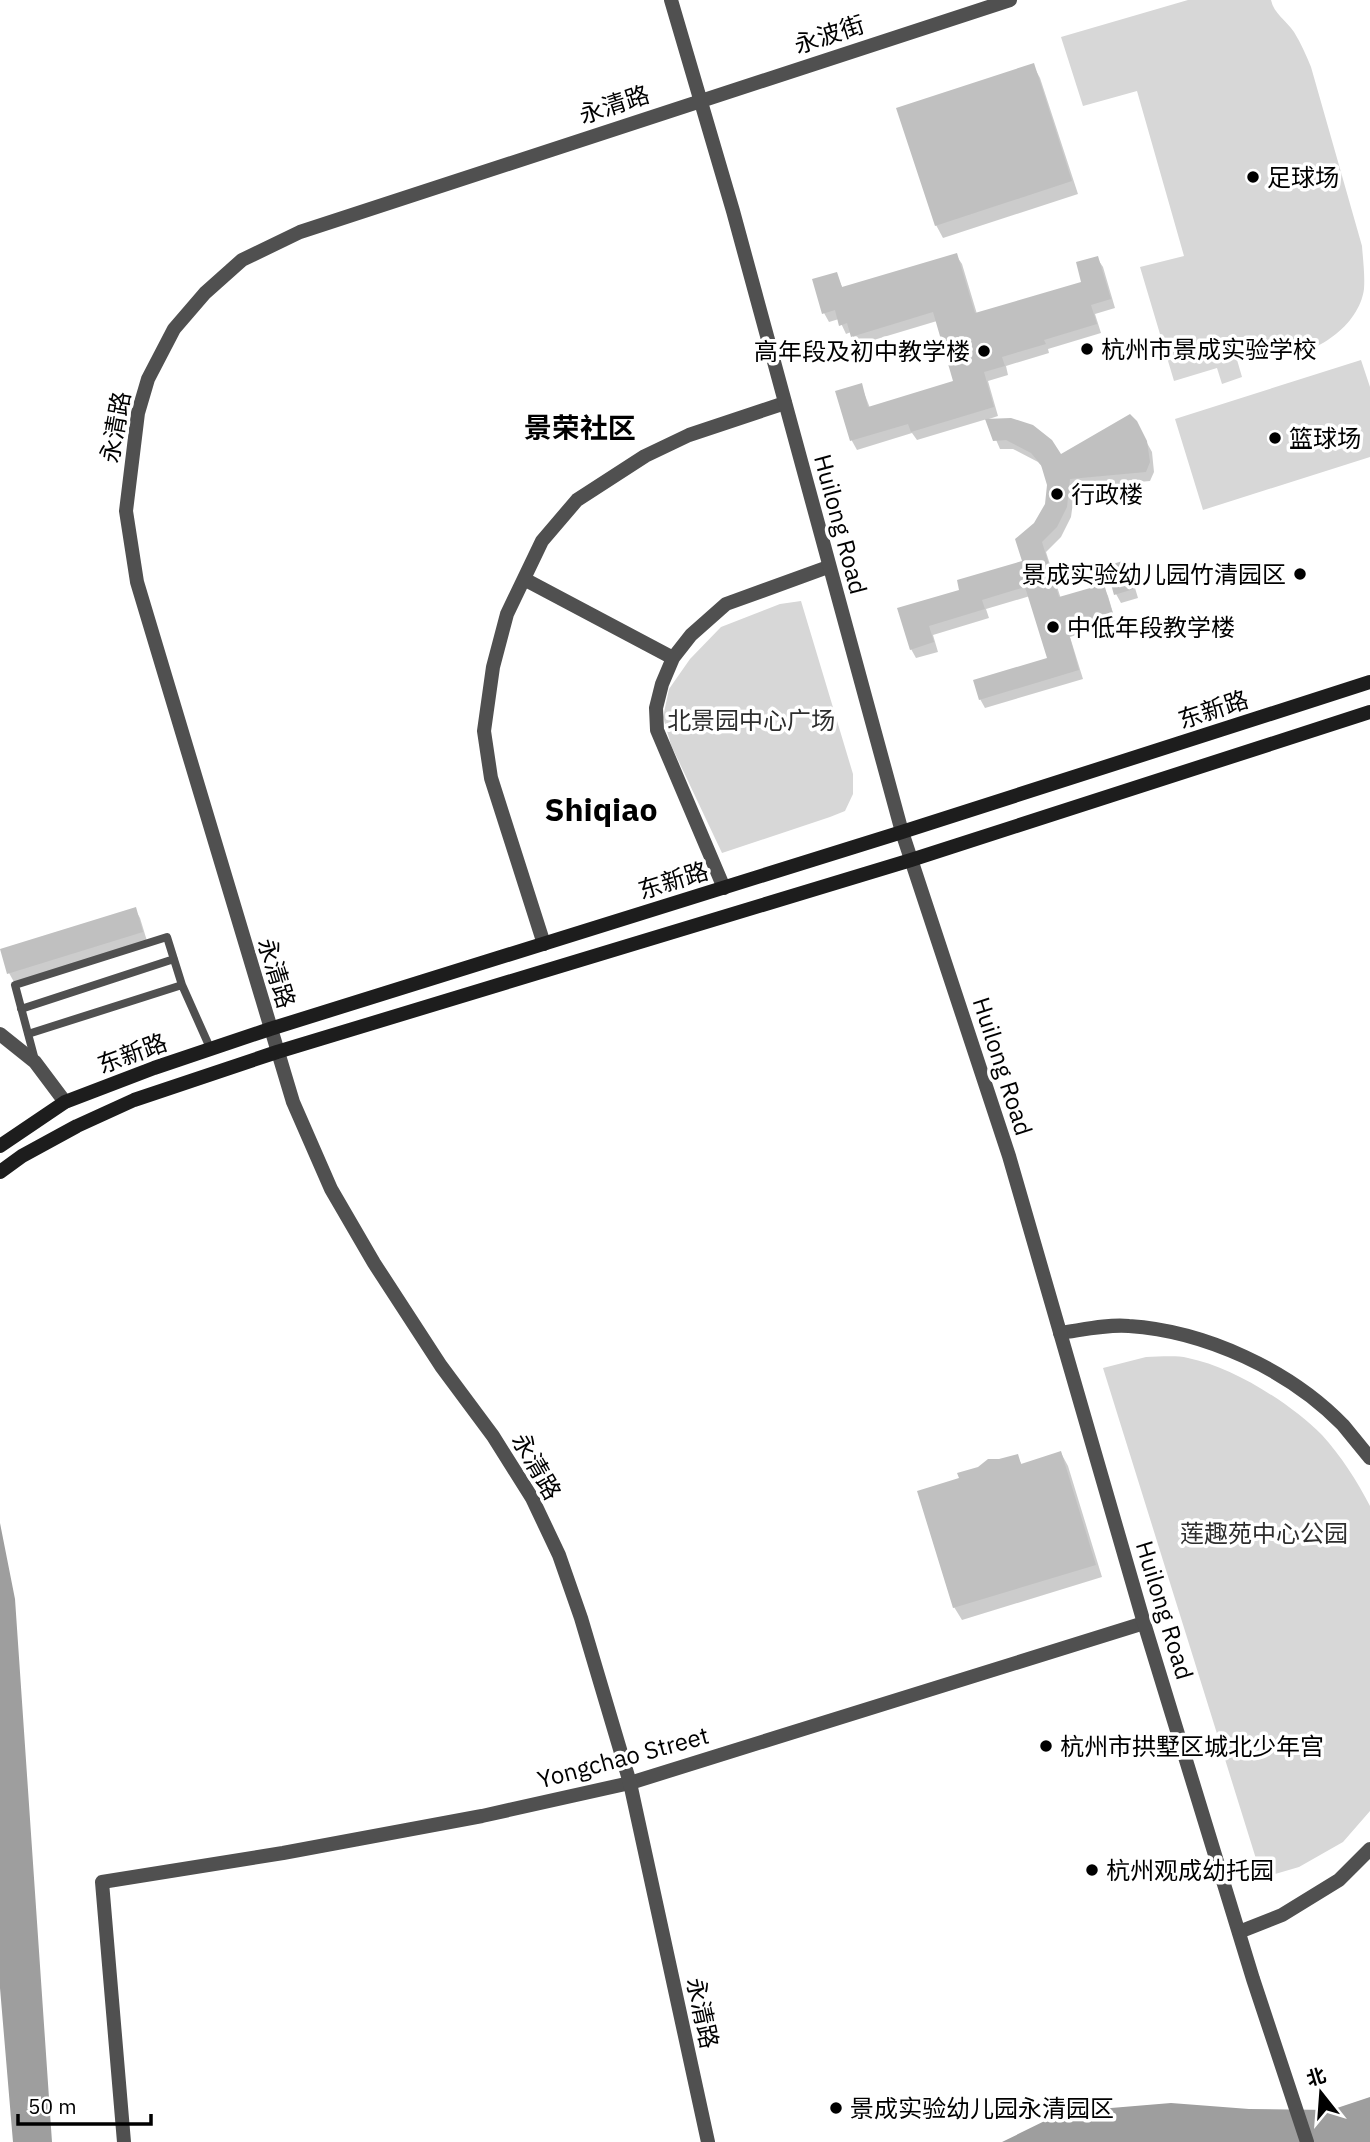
<svg xmlns="http://www.w3.org/2000/svg" width="1370" height="2142" viewBox="0 0 1370 2142" font-family="'IBM Plex Sans','Noto Sans SC',sans-serif">
  <style>
    .green { fill: #d7d7d7 }
    .water { fill: #9e9e9e }
    .shadow { fill: #0003 }
    .building { fill: #c0c0c0 }
    .lines { fill: none; stroke-linecap: round; stroke-linejoin: round }
    .service { stroke: #505050; stroke-width: 8 }
    .minor { stroke: #505050; stroke-width: 14 }
    .tertiary { stroke: #505050; stroke-width: 14 }
    .secondary { stroke: #1d1d1d; stroke-width: 14 }
    .poi-dot { fill: #000; stroke: #fff; stroke-width: 2.5 }
    .labels { text-anchor: middle; dominant-baseline: central; stroke-width: 7; stroke-linejoin: round; paint-order: stroke }
    .street-label { font-size: 24px; fill: #000; stroke: #fff }
    .poi-label { font-size: 24px; fill: #000; stroke: #fff; text-anchor: start }
    .park-label { font-size: 24px; fill: #2e2e2e; stroke: #fff }
    .quarter-label { font-size: 28px; font-weight: bold; fill: #000; stroke: #fff }
    .district-label { font-size: 32px; font-weight: bold; fill: #000; stroke: #fff }
  </style>
  <rect width="100%" height="100%" fill="#fff"/>
  <path class="green" d="M1188,0H1271C1274,14 1286,20 1294,32C1301,43 1306,55 1311,67L1362,246C1363,260 1365,275 1364,289C1359,327 1312,358 1275,356C1261,356 1246,350 1233,346L1242,377L1222,384L1217,368L1174,381L1140,267L1184,256L1137,91L1083,106L1061,37Z
    M1361,360L1370,387V457L1203,510L1175,419Z
    M801,601L853,774V794L845,811L830,817L722,853L671,745L663,717L669,689L690,659L721,627L780,604Z
    M1146,1357C1159,1357 1175,1355 1188,1358C1233,1367 1290,1403 1322,1435C1341,1456 1357,1481 1370,1506V1811L1343,1842L1299,1867L1262,1878L1103,1368Z"/>
  <path class="water" d="M0,1523L15,1599L52,2142H13L0,1988Z
    M1370,2097V2142H1002L1063,2112L1171,2103L1249,2109L1331,2110Z"/>
  <path class="shadow" d="M1033,65L1040,78L1078,194L943,238L936,225Z
    M956,255L962,264L977,314L1084,283L1097,258L1103,267L1115,308L1095,314L1101,333L1048,349L1049,353L1006,366L1008,375L988,381L998,416L989,419L1060,456L1141,432L1152,452L1154,472L1150,481L1075,488L1071,517L1061,537L1046,552L1061,599L1103,586L1108,596L1116,623L1070,637L1083,679L985,708L980,699L1049,659L1030,596L986,609L989,618L933,635L938,652L916,658L911,649L899,609L962,591L1025,562L1035,524L1046,505L1049,484L1044,469L1038,462L1013,449H1000L987,419L917,440L912,433L857,450L852,441L837,392L861,385L870,408L956,382L937,321L857,345L851,332L846,334L839,319L829,322L824,313L836,274L843,289Z
    M1125,562L1130,571L1138,598L1121,603L1116,594Z
    M135,909L140,918L147,941L14,982L9,973Z
    M1061,1453L1068,1466L1102,1577L962,1620L954,1607L961,1479L1000,1461L1017,1456L1022,1465Z"/>
  <path class="building" d="M1034,63L1072,181L935,226L896,108Z
    M957,253L975,313L1081,282L1076,262L1098,256L1111,299L1091,305L1097,324L1044,340L1046,344L1002,357L1005,366L984,372L994,407L911,432L908,424L850,441L835,391L862,383L868,407L953,381L933,312L851,337L847,323L839,326L835,310L822,314L812,279L837,272L842,287Z
    M1130,414L1137,421L1147,441L1150,462L1146,472L1070,479L1067,507L1057,527L1042,542L1059,597L1104,584L1113,614L1067,627L1079,670L979,700L973,680L1047,658L1025,587L982,600L985,609L929,626L934,642L910,650L897,608L959,590L957,580L1022,561L1015,539L1034,523L1045,504L1047,485L1041,465L1031,453L1006,440L993,441L985,419L1011,418L1033,425L1052,440L1061,454Z
    M1126,560L1134,589L1114,595L1106,566Z
    M136,907L143,932L7,974L0,949Z
    M1061,1451L1096,1565L953,1608L917,1491L959,1478L957,1473L978,1467L988,1459H999L1018,1454L1021,1464Z"/>
  <g class="lines">
    <path class="service" d="M21,1009L174,959
      M28,1034L182,985
      M35,1060L15,985L167,937L182,985L211,1050"/>
    <path class="minor" d="M524,579L673,658
      M724,888L657,730L656,708L662,684L673,658L691,635L726,604L828,567
      M544,944L491,778L484,731L493,667L507,614L542,541L577,500L645,456L689,435L785,403
      M0,1034L35,1062L65,1102
      M1060,1333C1082,1330 1107,1324 1129,1326C1205,1331 1290,1370 1343,1425C1352,1436 1361,1447 1370,1458
      M1239,1932L1282,1915L1339,1880L1370,1849
      M124,2142L102,1882L283,1853L482,1816L630,1783L1144,1623"/>
    <path class="tertiary" d="M671,0L733,211L902,832L1009,1156L1144,1623L1253,1979L1307,2142
      M708,2142L630,1783L581,1618L559,1555L532,1498L493,1436L441,1366L374,1263L331,1189L293,1102L137,582L126,511L138,413L148,379L174,329L205,293L242,260L300,232L1010,0"/>
    <path class="secondary" d="M0,1146L65,1102L154,1068L270,1029L902,832L1370,682
      M0,1172L22,1156L77,1126L134,1100L277,1052L911,860L1370,712"/>
  </g>
  <g class="poi-dot">
    <circle cx="1253" cy="177" r="7"/>
    <circle cx="1087" cy="349" r="7"/>
    <circle cx="984" cy="351" r="7"/>
    <circle cx="1275" cy="438" r="7"/>
    <circle cx="1057" cy="494" r="7"/>
    <circle cx="1300" cy="574" r="7"/>
    <circle cx="1053" cy="627" r="7"/>
    <circle cx="1046" cy="1746" r="7"/>
    <circle cx="1092" cy="1870" r="7"/>
    <circle cx="836" cy="2108" r="7"/>
  </g>
  <g class="labels">
    <g class="street-label">
      <text transform="translate(829 34) rotate(-18)">永波街</text>
      <text transform="translate(614 104) rotate(-18)">永清路</text>
      <text transform="translate(115 427) rotate(-80)">永清路</text>
      <text transform="translate(841 524) rotate(75)">Huilong Road</text>
      <text transform="translate(1213 709) rotate(-18)">东新路</text>
      <text transform="translate(673 880) rotate(-17)">东新路</text>
      <text transform="translate(277 973) rotate(73)">永清路</text>
      <text transform="translate(132 1053) rotate(-20)">东新路</text>
      <text transform="translate(1003 1066) rotate(72)">Huilong Road</text>
      <text transform="translate(537 1466) rotate(60)">永清路</text>
      <text transform="translate(1165 1610) rotate(73)">Huilong Road</text>
      <text transform="translate(623 1757) rotate(-15)">Yongchao Street</text>
      <text transform="translate(703 2013) rotate(78)">永清路</text>
    </g>
    <g class="poi-label">
      <text x="1267" y="177">足球场</text>
      <text x="1101" y="349">杭州市景成实验学校</text>
      <text x="970" y="351" text-anchor="end">高年段及初中教学楼</text>
      <text x="1289" y="438">篮球场</text>
      <text x="1071" y="494">行政楼</text>
      <text x="1286" y="574" text-anchor="end">景成实验幼儿园竹清园区</text>
      <text x="1067" y="627">中低年段教学楼</text>
      <text x="1060" y="1746">杭州市拱墅区城北少年宫</text>
      <text x="1106" y="1870">杭州观成幼托园</text>
      <text x="850" y="2108">景成实验幼儿园永清园区</text>
    </g>
    <g class="park-label">
      <text x="751" y="720">北景园中心广场</text>
      <text x="1264" y="1533">莲趣苑中心公园</text>
    </g>
    <g class="quarter-label">
      <text x="580" y="427">景荣社区</text>
    </g>
    <g class="district-label">
      <text x="601" y="809">Shiqiao</text>
    </g>
  </g>
  <g transform="translate(1321 2093) rotate(343)" stroke="#ffffff" stroke-width="5" paint-order="stroke">
  <path d="M0-5L12 26L0 18L-12 26Z" fill="#000000"/>
  <text y="-10" font-size="19" font-weight="bold" text-anchor="middle" fill="#000000">北</text>
  </g>
  <path d="M18 2114v10h133v-10" fill="none" stroke="#000000" stroke-width="3.5"/>
  <text x="28" y="2114" font-size="21" fill="#000000" stroke="#ffffff" stroke-width="5" paint-order="stroke">50 m</text>
</svg>
